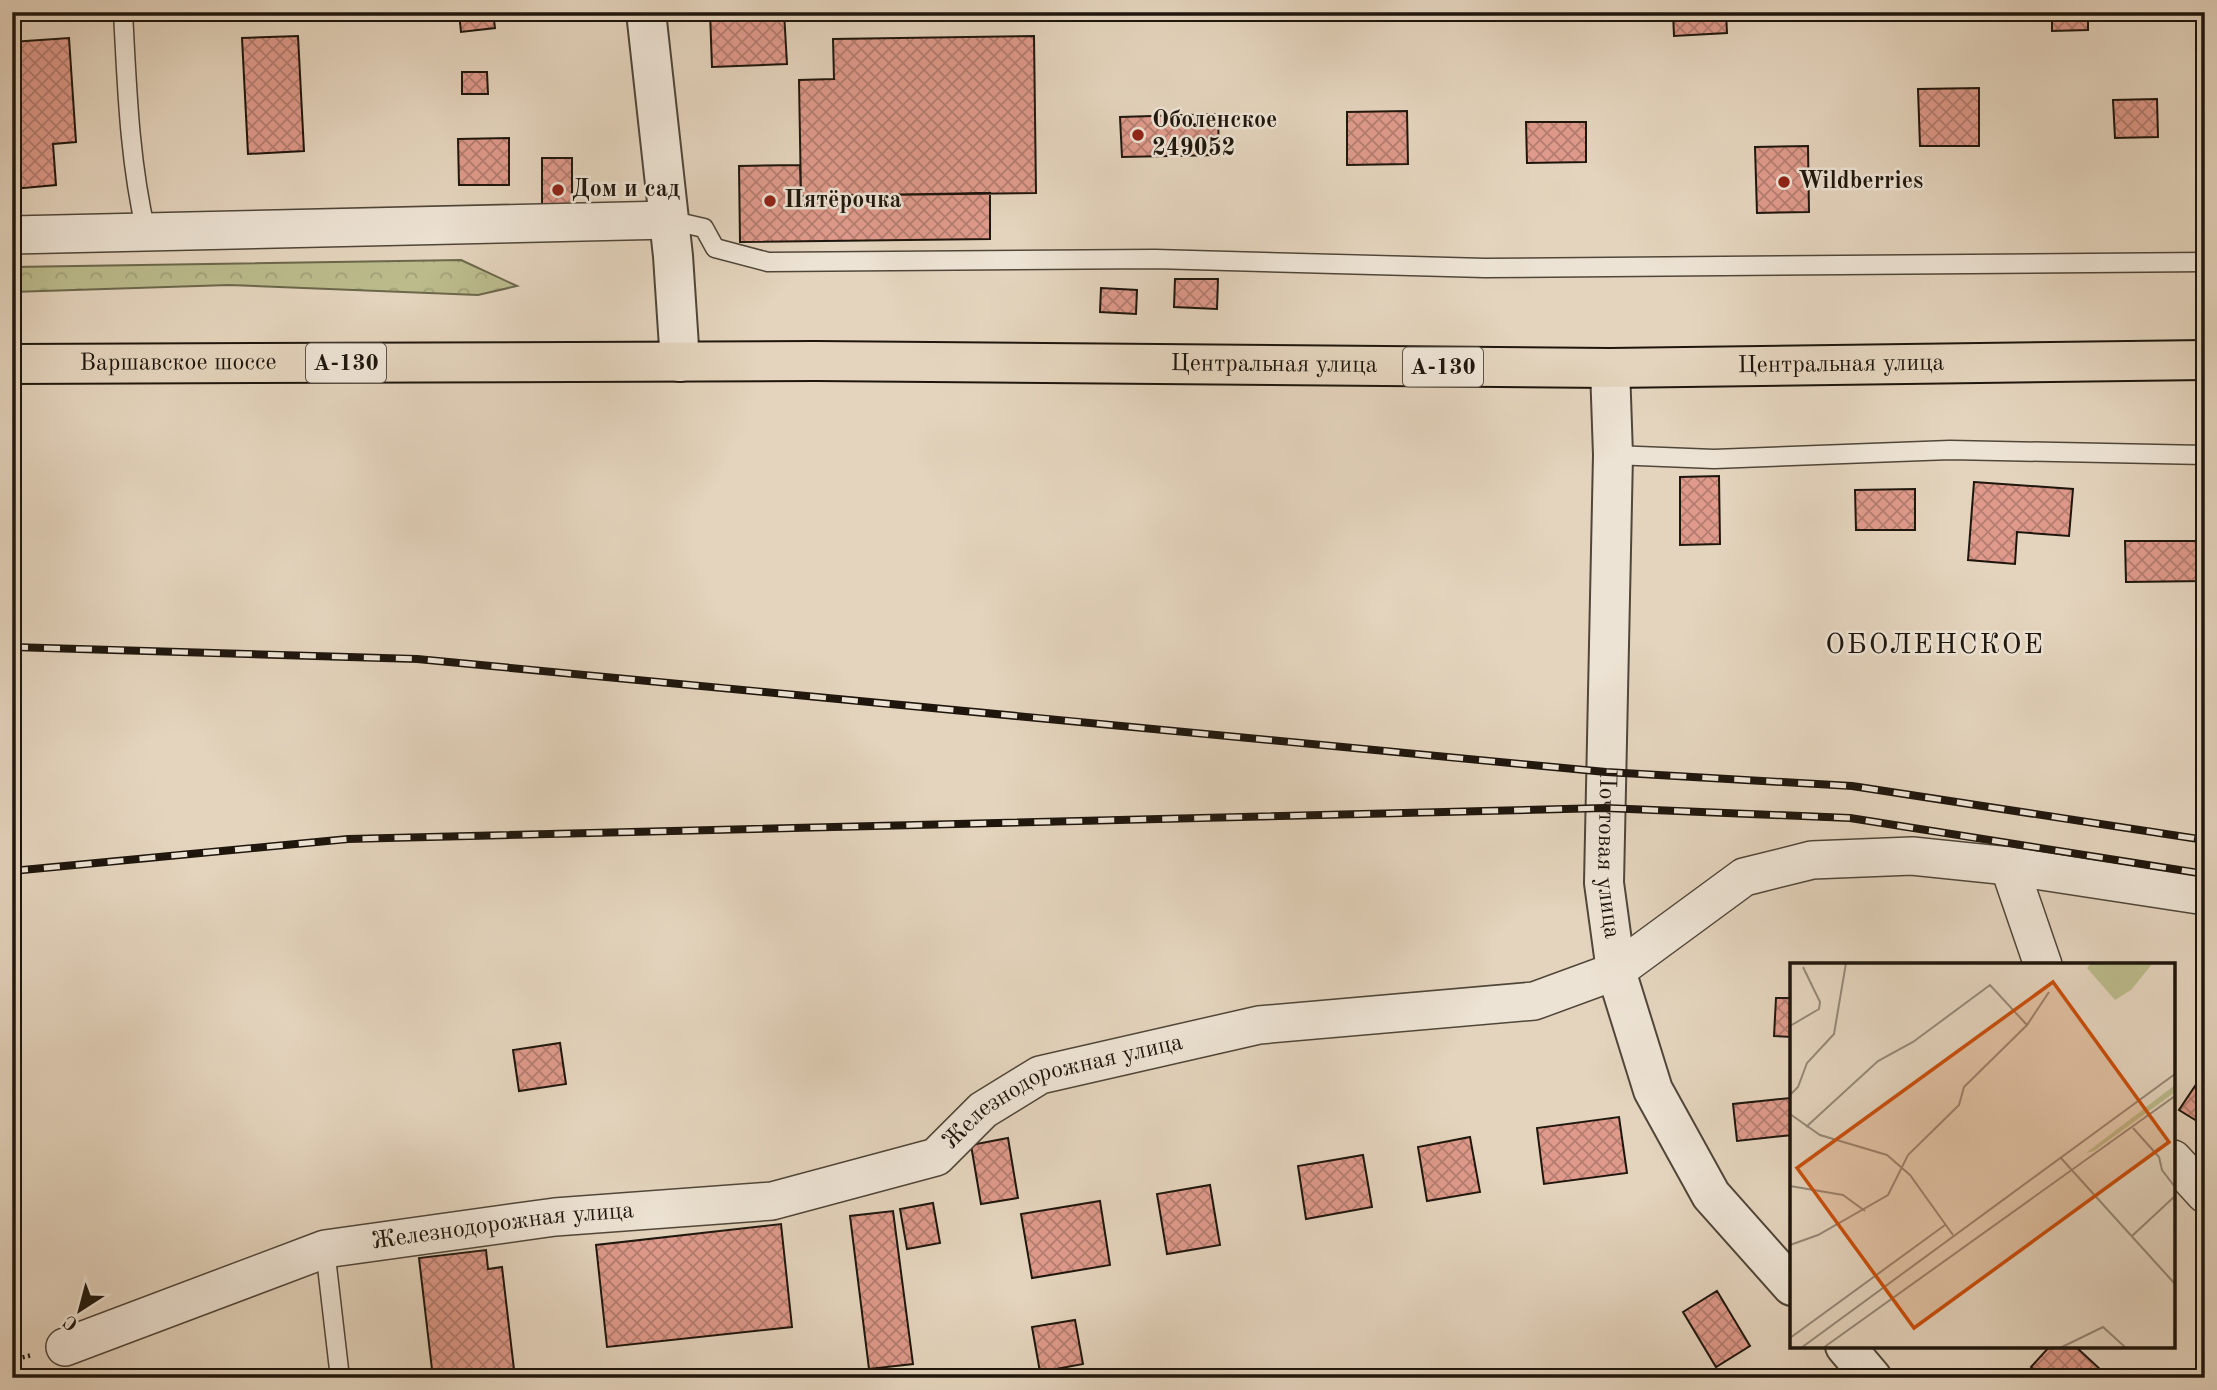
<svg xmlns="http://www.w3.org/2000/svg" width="2217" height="1390" viewBox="0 0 2217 1390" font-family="'Old Standard TT',serif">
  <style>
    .forest { fill: url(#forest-crowns); stroke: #6c684c; stroke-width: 2 }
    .building { fill: url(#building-cross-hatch); stroke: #1e160d; stroke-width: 2 }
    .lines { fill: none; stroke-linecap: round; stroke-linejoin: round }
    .service-casing { stroke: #504639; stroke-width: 21 }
    .minor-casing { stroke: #504639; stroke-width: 40 }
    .tertiary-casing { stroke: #504639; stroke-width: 42 }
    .primary-casing { stroke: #1e160d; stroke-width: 42 }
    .path { stroke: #1e160d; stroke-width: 4.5; stroke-dasharray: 2 3.5; stroke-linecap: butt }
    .service { stroke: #ede3d4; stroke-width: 18 }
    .minor { stroke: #ede3d4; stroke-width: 37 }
    .tertiary { stroke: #ede3d4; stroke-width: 38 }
    .primary { stroke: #e4d4bd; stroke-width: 38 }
    .rail-casing { stroke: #1e160d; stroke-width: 8 }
    .rail { stroke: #ede3d4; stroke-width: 5; stroke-dasharray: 16; stroke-linecap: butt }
    .poi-dot { fill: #8f2418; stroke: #ede3d4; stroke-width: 2.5 }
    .labels { text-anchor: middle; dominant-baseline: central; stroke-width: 5; stroke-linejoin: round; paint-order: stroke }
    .shield { fill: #ede3d4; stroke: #5c5449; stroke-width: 2 }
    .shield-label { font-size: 23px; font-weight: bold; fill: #1e160d }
    .poi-label { font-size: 24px; font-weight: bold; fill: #1e160d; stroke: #ede3d4; text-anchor: start }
    .street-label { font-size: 24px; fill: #1e160d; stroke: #ede3d4 }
    .quarter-label { font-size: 28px; letter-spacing: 2px; fill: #1e160d; stroke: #ede3d4 }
    .inset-road { fill: none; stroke: #958877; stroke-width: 2 }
    .view { fill: #ca4f0c; fill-opacity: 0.15; stroke: #ca4f0c; stroke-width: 3.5 }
    .inset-edge { fill: none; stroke: #1e160d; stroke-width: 3.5 }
  </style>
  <defs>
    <pattern id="forest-crowns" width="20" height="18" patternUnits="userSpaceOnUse" patternTransform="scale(1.75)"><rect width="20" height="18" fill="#bbbb8c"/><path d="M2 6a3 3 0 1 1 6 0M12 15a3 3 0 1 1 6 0" fill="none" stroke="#a0a078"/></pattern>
    <pattern id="building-cross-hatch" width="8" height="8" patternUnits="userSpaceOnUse" patternTransform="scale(1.75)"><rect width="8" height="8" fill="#df9a8b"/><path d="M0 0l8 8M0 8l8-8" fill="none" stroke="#b47d70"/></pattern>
  </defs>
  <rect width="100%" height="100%" fill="#e4d4bd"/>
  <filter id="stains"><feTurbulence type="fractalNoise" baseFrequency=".00286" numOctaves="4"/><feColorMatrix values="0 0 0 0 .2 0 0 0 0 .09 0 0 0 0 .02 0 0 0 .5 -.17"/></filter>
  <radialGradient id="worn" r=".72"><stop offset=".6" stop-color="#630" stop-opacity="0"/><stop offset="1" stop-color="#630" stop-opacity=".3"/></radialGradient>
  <path class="forest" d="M461,260L517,286L478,295L229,285L12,292V267Z"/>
  <path class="building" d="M459,12H493L495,28L461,32Z
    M710,12H784L787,64L712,67Z
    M1673,12H1726L1727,33L1674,36Z
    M2052,12H2088V30L2052,31Z
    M298,36L304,151L248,154L242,38Z
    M1034,36L1036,193L801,196L799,80L834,79L833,39Z
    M69,38L76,142L53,144L56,185L13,189L12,42Z
    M462,72H487L488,94H462Z
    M1979,88V146H1920L1918,89Z
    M2157,99L2158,137L2115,138L2113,100Z
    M1407,111L1408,164L1347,165V112Z
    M1218,114L1219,155L1122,157L1120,117Z
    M1526,122H1586V162L1527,163Z
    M509,138V185H459L458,139Z
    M1808,146L1809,212L1757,213L1755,147Z
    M542,158H572V209L542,208Z
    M800,165L801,196L990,193V239L740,242L739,166Z
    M1175,279H1218L1217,309L1174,307Z
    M1101,288L1137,290L1136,314L1100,312Z
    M1719,476L1720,544L1680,545V477Z
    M1974,482L2073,489L2069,536L2017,532L2015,564L1968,560Z
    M1915,489V530H1856L1855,490Z
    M2125,541H2205V581L2126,582Z
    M1776,998H1792V1037L1774,1036Z
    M560,1043L566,1084L519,1091L513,1050Z
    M2203,1074L2205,1075V1126L2179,1110Z
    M1790,1098L1792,1135L1737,1141L1733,1104Z
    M1619,1117L1627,1173L1544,1184L1537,1128Z
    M1470,1137L1480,1192L1427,1201L1418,1147Z
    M1008,1138L1018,1198L981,1204L971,1145Z
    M1363,1155L1372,1207L1306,1219L1298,1166Z
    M1210,1185L1220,1245L1167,1254L1157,1194Z
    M1100,1201L1110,1265L1032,1278L1021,1214Z
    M933,1203L940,1243L907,1249L900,1209Z
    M893,1211L913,1364L869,1369L850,1216Z
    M781,1224L792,1327L607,1347L596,1245Z
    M486,1250L488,1269L502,1267L515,1378H433L419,1258Z
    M1717,1291L1750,1346L1716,1367L1683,1312Z
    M1075,1320L1083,1364L1040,1372L1032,1327Z
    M2050,1346H2075L2101,1370L2095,1378H2043L2031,1367Z"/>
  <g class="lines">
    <g class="service-casing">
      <path id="service" d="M123,12C127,86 129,159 146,232
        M669,220L704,228L715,248L768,262L1155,259L1485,268L2205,262
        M1613,455L1714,459L1950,450L2205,455
        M325,1249L340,1378"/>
    </g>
    <g class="minor-casing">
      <g id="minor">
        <path d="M12,235L669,220"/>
        <path d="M2009,866L2043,965"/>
        <path d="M2173,1159L2205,1194"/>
        <path id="s1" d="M65,1347L325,1249L555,1217L772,1201L936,1157L983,1110L1040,1075L1259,1025L1534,1001L1616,971L1744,877L1812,860L1912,856L2009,866L2205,896"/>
      </g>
    </g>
    <g class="tertiary-casing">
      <g id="tertiary">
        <path d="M646,12L673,256L680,362"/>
        <path id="s2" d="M1610,368L1613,455L1604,883L1616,971L1653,1090L1711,1195L1792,1286"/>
        <path d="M1845,1346L1872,1378"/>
      </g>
    </g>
    <g class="primary-casing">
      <g id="primary">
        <path id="s3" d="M12,364L815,361L1610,368L2205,360"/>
      </g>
    </g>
    <path class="path" d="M12,1360L32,1355"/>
    <use href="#service" class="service"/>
    <use href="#minor" class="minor"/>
    <use href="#tertiary" class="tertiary"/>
    <use href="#primary" class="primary"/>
    <g class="rail-casing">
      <path id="rail" d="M12,647L417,659L1606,772L1852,786L2205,840
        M12,871L348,839L1605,808L1850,818L2205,874"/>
    </g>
    <use href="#rail" class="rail"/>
  </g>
  <g class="poi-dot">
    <circle cx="1138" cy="135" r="7"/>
    <circle cx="1784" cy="182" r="7"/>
    <circle cx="558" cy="190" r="7"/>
    <circle cx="770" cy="201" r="7"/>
  </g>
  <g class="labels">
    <g class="shield">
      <rect x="306" y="343.5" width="80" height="39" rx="5"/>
      <rect x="1403" y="347.5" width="80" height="39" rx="5"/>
    </g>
    <g class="shield-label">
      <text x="346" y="363">А-130</text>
      <text x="1443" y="367">А-130</text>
    </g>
    <g class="poi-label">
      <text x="1152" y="121">Оболенское<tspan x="1152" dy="28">249052</tspan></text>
      <text x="1798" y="182">Wildberries</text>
      <text x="572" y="190">Дом и сад</text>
      <text x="784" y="201">Пятёрочка</text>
    </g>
    <g class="street-label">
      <text stroke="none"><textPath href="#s3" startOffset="166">Варшавское шоссе</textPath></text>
      <text stroke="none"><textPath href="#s3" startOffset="1262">Центральная улица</textPath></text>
      <text stroke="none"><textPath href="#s3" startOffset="1829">Центральная улица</textPath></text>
      <text stroke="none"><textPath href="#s2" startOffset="486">Почтовая улица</textPath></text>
      <text stroke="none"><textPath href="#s1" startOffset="1045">Железнодорожная улица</textPath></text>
      <text stroke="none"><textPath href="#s1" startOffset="457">Железнодорожная улица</textPath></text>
    </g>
    <g class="quarter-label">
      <text x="1935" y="646">ОБОЛЕНСКОЕ</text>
    </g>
  </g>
  <g transform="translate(1790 963)">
    <rect width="385" height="385" fill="#e4d4bd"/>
    <path d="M301,0H363L341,27L325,37L297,5ZM385,122V129L304,188L296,190Z" fill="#bbbb8c"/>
    <path class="inset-road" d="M0,63L29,46L30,39L13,4M0,132L8,124L17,100L44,71L56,0M0,151L30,172L97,192L120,212L163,272M16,164L88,98L123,79L200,22L237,62M343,165L369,194L372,207L385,224M270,194L385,321M0,223L53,232L75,248M342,273L385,233M0,282L28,272L98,232L118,192L169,142L174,124L237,62L259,29M0,375L155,262M11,385L385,111M33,385L385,133M270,385L313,364L336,385"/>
    <path class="view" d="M263,19L379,179L124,365L7,205Z"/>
    <rect width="385" height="385" class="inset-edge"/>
  </g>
  <rect width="2217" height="1390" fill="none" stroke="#e4d4bd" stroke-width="42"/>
  <rect x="14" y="14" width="2189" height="1362" fill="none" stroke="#1e160d" stroke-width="3.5"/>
  <rect x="21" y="21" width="2175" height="1348" fill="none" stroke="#1e160d" stroke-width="2"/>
  <g transform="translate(80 1310) rotate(216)" stroke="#ede3d4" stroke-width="5" paint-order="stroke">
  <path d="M0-5L12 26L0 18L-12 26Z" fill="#1e160d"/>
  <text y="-10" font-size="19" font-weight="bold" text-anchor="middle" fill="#1e160d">С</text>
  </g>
  <rect width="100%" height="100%" filter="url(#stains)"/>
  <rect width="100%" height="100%" fill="url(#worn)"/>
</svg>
